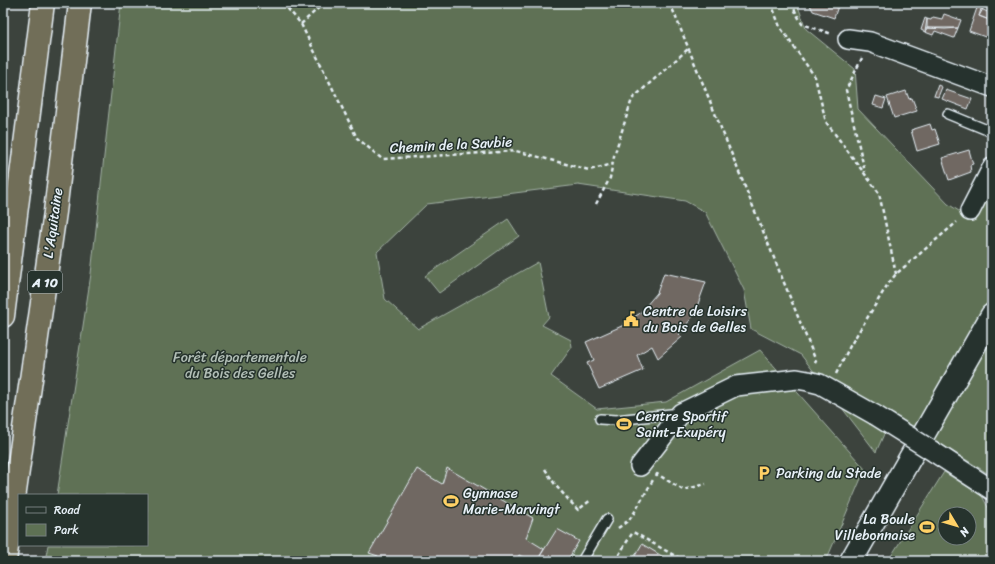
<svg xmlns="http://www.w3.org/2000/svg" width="995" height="564" viewBox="0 0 995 564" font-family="Sriracha,sans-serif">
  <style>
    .green { fill: #5e7154; stroke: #a3b1a6; fill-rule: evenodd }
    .building { fill: #706862; stroke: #e8f1f8 }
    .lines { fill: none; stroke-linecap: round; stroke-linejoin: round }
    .lane-casing { stroke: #e8f1f8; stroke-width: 12 }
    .street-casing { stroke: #e8f1f8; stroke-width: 22 }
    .secondary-casing { stroke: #e8f1f8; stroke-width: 25 }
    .highway-casing { stroke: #e8f1f8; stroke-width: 25 }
    .path { stroke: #e8f1f8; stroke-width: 2.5; stroke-dasharray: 4 3; stroke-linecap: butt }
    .lane { stroke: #26332d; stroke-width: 9 }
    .street { stroke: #26332d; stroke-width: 19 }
    .secondary { stroke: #26332d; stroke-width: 22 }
    .highway { stroke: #716e59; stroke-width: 22 }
    .street-bridge-casing { stroke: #e8f1f8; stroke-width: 22; stroke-linecap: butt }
    .street-bridge { stroke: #26332d; stroke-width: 19 }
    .labels { text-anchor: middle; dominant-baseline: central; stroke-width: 3; stroke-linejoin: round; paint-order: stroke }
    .shield { fill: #26332d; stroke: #aeb8bb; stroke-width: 1 }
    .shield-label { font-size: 13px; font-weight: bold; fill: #e8f1f8 }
    .street-label { font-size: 14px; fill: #e8f1f8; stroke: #26332d }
    .poi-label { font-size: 14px; fill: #e8f1f8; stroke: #26332d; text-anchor: start }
    .park-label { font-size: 14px; fill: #b1beb6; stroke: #26332d }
  </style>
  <rect width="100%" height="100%" fill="#3c433d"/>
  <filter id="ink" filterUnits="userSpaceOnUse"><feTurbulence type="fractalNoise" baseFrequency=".025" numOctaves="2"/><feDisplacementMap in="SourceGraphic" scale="8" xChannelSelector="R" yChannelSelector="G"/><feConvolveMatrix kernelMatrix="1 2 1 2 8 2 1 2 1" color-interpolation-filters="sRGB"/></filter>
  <g filter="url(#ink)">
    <path class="green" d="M121,3H797L806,29L855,69L858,109L948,204L973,220L992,184V476L893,414L876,452L801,355L751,329L744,290L705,212L685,201L578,185L427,204L377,252L385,299L418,329L538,262L549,317L542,325L571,340L572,347L551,376L597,409L666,402L760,350L865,469L826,561H45L48,545H147V495H57L91,274Z
      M508,219L519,236L439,293L425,276Z
      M944,472L982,496L992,515V559L990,561H888ZM945,514H969V538H945Z"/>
    <path class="building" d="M809,3H839L834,18L813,11Z
      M978,5L984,7L979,16L992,21L988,38L969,31Z
      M981,9L992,14V21L979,16Z
      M944,14L961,20L958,28H927V19L931,20L933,17L942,19Z
      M925,18L927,19L925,32L921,30Z
      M927,28L945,29L958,28L954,38L935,31L933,35L925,32Z
      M938,85L942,87L938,97L934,96Z
      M946,90L972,99L968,109L942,99Z
      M906,91L909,99L912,98L917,111L894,118L887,97Z
      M876,96L886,99L883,108L873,105Z
      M930,124L932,130L935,129L940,144L917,151L911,130Z
      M969,150L973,164L970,165L971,172L949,180L942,158Z
      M664,273L706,282L694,315L679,334L682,337L658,358L652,346L637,355L643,370L599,389L587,363L594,360L586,342L624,325L623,323L639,314L657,293Z
      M447,468L533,518L526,538L544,549L537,561H531L519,555L516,561H375L378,556L369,553L417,469L442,484Z
      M557,529L579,541L567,561L559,557L556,561H537Z
      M642,544L670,561H632Z"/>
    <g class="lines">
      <g class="lane-casing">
        <path id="lane" d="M948,114L992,132
          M600,419L616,420L680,413
          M582,561L607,519"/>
      </g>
      <g class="street-casing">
        <path id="street" d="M848,39L870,42L992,87
          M970,211L992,168
          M934,452L992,490
          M640,466L681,413L736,386L797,379L808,381L820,384L875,415"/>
      </g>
      <g class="secondary-casing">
        <path id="secondary" d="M851,561L992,315"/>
      </g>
      <g class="highway-casing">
        <path id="highway" d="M3,316L43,3
          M5,561L55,212L80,3"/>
      </g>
      <path class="path" d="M283,3L301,24L357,138L382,159L516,151L589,170L613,164
        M670,3L816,361L814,365
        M771,3L780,27L815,77L826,122L879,193L896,274
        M791,3L802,24L832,34
        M301,24L323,4
        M862,58L846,90L865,172
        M596,204L610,178L614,156L632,99L688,49
        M836,374L850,346L888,284L896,274L957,222
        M545,469L556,486L578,510L591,500
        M656,476L657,474L683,490L706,484
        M618,528L629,520L634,513L653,480
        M615,561L633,532L684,561"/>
      <use href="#lane" class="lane"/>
      <use href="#street" class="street"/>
      <use href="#secondary" class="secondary"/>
      <use href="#highway" class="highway"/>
      <g class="street-bridge-casing">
        <path id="street-bridge" d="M875,415L934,452"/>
      </g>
      <use href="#street-bridge" class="street-bridge"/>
    </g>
  </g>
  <defs>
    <g id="civic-bare" transform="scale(1.2)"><path d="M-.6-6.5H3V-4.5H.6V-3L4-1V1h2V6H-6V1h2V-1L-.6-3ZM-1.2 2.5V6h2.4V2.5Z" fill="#ffd166" stroke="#26332d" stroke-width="2.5" paint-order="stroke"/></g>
    <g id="stadium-bare" transform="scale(1.2)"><path d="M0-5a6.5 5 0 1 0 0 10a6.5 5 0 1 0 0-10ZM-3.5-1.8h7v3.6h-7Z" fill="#ffd166" stroke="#26332d" stroke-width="2.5" paint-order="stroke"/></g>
    <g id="parking-bare" transform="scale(1.2)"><path d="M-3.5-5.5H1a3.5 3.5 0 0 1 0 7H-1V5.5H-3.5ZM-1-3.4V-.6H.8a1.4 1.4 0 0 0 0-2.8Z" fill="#ffd166" stroke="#26332d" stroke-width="2.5" paint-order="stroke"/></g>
  </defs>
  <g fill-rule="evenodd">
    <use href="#civic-bare" x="631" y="319"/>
    <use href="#stadium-bare" x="624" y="424"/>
    <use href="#parking-bare" x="764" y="473"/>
    <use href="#stadium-bare" x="451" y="501"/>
    <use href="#stadium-bare" x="927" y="527"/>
  </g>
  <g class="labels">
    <rect class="shield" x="28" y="271" width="34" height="22" rx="3"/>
    <g class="shield-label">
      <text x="45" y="282">A 10</text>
    </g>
    <g class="street-label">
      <text transform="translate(451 145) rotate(-3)">Chemin de la Savbie</text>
      <text transform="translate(53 223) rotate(-82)">L'Aquitaine</text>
    </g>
    <g class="poi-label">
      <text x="643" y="311">Centre de Loisirs<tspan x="643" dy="16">du Bois de Gelles</tspan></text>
      <text x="636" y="416">Centre Sportif<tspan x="636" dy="16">Saint-Exupéry</tspan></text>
      <text x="776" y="473">Parking du Stade</text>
      <text x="463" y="493">Gymnase<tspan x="463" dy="16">Marie-Marvingt</tspan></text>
      <text x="915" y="519" text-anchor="end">La Boule<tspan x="915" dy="16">Villebonnaise</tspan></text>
    </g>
    <g class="park-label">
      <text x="240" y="357">Forêt départementale<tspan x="240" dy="16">du Bois des Gelles</tspan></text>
    </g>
  </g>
  <rect width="995" height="564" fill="none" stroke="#26332d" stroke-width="16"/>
  <rect x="8" y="8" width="979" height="548" fill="none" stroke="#e8f1f8" stroke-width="1.5" filter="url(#ink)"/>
  <rect x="18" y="494" width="130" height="52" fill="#26332d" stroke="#747f7e"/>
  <rect x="26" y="507" width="20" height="6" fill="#26332d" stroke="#747f7e"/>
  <text x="54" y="514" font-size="12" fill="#e8f1f8">Road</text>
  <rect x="26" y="524" width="20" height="12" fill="#5e7154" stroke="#747f7e"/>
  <text x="54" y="534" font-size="12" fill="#e8f1f8">Park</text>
  <g transform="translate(957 526) rotate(128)"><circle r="19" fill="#26332d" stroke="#747f7e"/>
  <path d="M0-3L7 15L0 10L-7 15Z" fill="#ffd166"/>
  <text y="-6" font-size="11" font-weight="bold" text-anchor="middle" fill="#e8f1f8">N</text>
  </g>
</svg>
